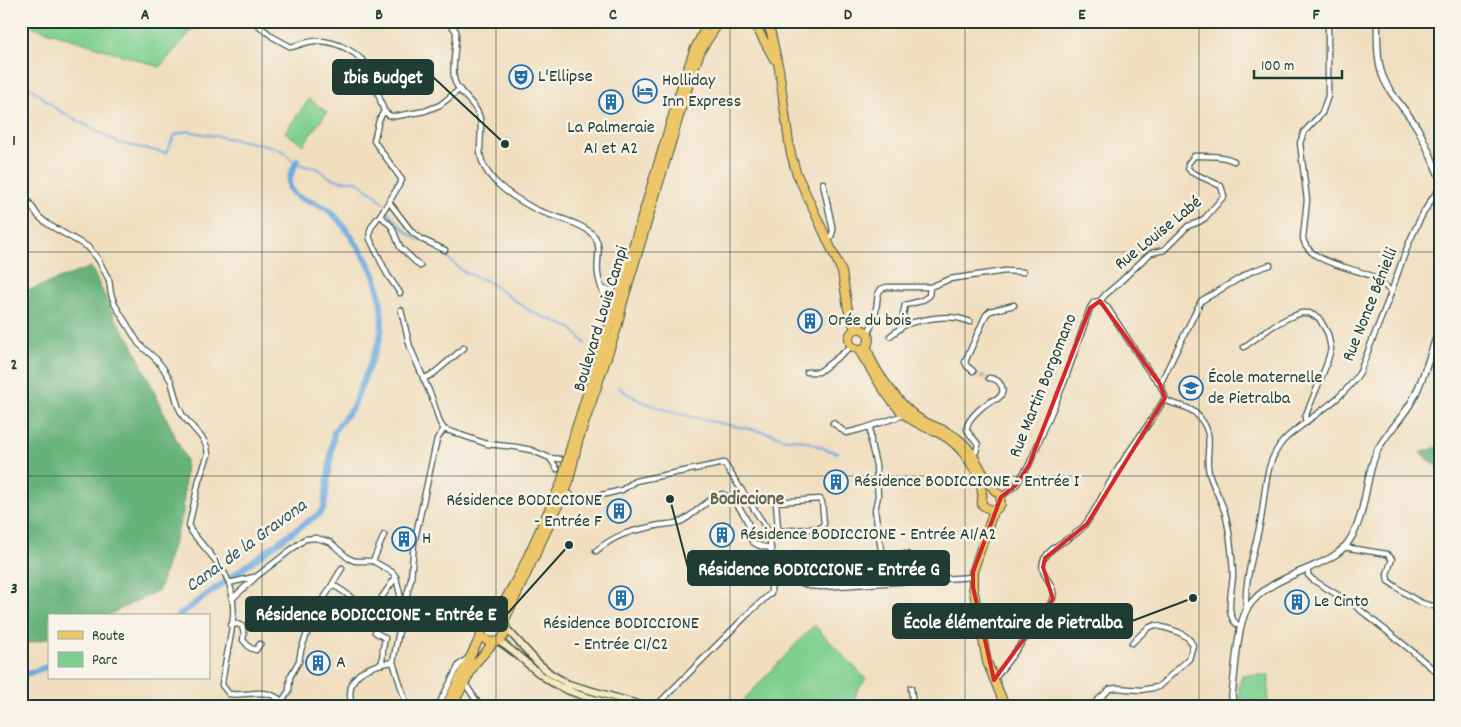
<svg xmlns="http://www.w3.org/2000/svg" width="1461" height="727" viewBox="0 0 1461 727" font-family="Dekko,sans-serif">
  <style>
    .green { fill: #7ecf90; stroke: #4e8662 }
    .forest { fill: #66b27a; stroke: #427857 }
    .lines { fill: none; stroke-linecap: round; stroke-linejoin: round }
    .stream { stroke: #6dabdf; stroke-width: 2 }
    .canal { stroke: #6dabdf; stroke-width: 6 }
    .minor-tunnel { stroke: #c6bea3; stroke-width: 4.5; stroke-dasharray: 4.5 2; stroke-linecap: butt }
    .minor-casing { stroke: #3e5549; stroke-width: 7 }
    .tertiary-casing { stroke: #3e5549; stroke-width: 8 }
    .secondary-casing { stroke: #3e5549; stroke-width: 9 }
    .primary-casing { stroke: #3e5549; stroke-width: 10 }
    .minor { stroke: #fff; stroke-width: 4.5 }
    .tertiary { stroke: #fff; stroke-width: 5.5 }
    .secondary { stroke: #f7e8c3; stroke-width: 6 }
    .primary { stroke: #ecc669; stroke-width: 8 }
    .marked { fill: none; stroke: #d62828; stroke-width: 4; stroke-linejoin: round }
    .grid { fill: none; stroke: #1f3d34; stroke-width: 1; stroke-opacity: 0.55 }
    .labels { text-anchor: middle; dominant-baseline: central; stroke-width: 5; stroke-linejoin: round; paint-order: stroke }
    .poi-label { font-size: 18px; fill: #1f3d34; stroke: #f7f3e8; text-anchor: start }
    .street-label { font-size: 18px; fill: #1f3d34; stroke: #f7f3e8 }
    .neighbourhood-label { font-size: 19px; font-weight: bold; fill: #62674f; stroke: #f7f3e8 }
    .water-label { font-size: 19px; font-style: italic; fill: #32585f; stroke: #f7f3e8 }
    .leader { fill: none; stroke: #1f3d34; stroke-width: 2 }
    .callout-dot { fill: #1f3d34; stroke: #f7f3e8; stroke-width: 2 }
    .callout { fill: #1f3d34; stroke: #1f3d34; stroke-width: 2 }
    .callout-label { font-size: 19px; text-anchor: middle; font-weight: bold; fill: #fff }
    .neatline { fill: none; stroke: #1f3d34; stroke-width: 2 }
    .grid-label { font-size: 16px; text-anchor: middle; font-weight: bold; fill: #1f3d34 }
  </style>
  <rect width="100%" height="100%" fill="#f7f3e8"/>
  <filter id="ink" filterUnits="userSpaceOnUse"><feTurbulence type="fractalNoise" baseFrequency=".02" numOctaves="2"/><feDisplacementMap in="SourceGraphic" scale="10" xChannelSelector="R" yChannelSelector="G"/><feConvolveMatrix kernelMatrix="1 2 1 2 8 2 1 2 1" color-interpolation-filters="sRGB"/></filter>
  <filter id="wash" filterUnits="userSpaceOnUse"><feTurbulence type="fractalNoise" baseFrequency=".0096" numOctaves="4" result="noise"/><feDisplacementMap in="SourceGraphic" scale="20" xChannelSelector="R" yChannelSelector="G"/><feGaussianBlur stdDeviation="1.12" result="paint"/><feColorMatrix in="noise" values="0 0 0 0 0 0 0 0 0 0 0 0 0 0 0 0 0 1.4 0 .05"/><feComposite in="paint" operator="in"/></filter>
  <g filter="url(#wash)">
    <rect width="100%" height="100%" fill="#f0debf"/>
    <path class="green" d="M21,21H200L160,67L21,23Z
      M309,99L327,112L303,145L285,132Z
      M814,625L866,679L857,691L853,706H738Z
      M1242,675H1269L1268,706H1240L1239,687Z"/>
    <path class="forest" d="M91,267L115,318L131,342L186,460L183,513L159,590L106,616H49V638L21,645V293Z
      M1440,446V468L1420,453Z"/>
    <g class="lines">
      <path class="stream" d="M21,80L58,110L119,143L166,153L175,135L187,131L266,145L282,150L292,160L304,166L317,168L329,177L342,181H357L376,195L383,203
        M386,209C396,223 407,235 423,242
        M436,248L464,272L487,281L530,311L571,328L585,343
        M619,387C642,412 738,426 774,434C787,442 787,437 800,440C812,442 824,450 838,453"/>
      <path class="canal" d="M178,616L291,533L319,514L324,508L334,431L353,407L380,339C384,321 381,299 376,281C371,263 342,220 327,209C317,201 296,201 290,189C286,180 294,167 298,160
        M21,676L49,666"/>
    </g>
  </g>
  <g filter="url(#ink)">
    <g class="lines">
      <path class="minor-tunnel" d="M973,371L989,378"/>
      <g class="minor-casing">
        <path id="minor" d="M253,21L273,37L291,47C300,45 309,40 318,41C337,41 361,53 370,71C376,83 379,98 384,111L390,116H397L425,111L440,105L460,89
          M448,21L456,31V36C456,48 451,71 455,82C459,93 474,102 479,115C483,126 480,137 480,149C480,177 511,196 533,208C550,217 584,222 595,237C602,248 596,261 598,274C599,285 605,295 607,306
          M1328,21V96L1322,113L1304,132L1300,143L1307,200L1303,238C1307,262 1350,267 1369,275C1378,278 1385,285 1391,292
          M384,111L379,120L374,141L402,180L389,202L412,232L423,240L445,250
          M823,183L833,231L829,242
          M21,189L26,198L39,217L49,225L88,247L98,259L109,280L111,294L115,305L139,344L156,359L163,368L171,381L178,406L183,416L203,439L207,447L208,455L199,480L189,526L191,531C202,545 216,559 225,574C244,608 225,650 222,685L229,694C253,697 266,684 287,706
          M389,202L380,215L392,227L400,247L420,266
          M380,215C374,223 368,228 370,239L387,274L400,293
          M930,287L929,296L921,301L905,305L903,315L906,324C926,319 950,313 970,322
          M602,289L613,290
          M1100,301L1105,295L1119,283L1145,258L1151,253L1164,250L1188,226L1199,222L1205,218L1224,196L1221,186L1191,172L1188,168V164L1194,156C1207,156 1222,155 1234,161
          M401,310L410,347L432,398L440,423L444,429L487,444L516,447L531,450L550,458L560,459
          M868,333L875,318L878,294L881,289L887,287H930L950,279L1005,271L1023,272
          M890,336L906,324
          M1244,347L1273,326L1288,318L1301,313H1309L1319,318L1328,334L1331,349L1326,366L1305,417L1306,423
          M973,371L967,366L965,362L986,315L990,311L1014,305
          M807,372H819L852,346
          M423,379L433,374L464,348
          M1160,384L1201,301L1252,271L1270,265
          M833,423L846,433L862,429L907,414
          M870,427L871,444L876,465L878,496L875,510L881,550L886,555L907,554
          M973,456L976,452L978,445C976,439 968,435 967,429C966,419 988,400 997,399C1008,392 1001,379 989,378
          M550,458L557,469
          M570,494L575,501H578L622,490L635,481L724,463L769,532L772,559L771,593L750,612L656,706
          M1001,497L1016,485L1029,465L1064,383L1090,308L1094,302L1100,301L1107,307L1148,370L1160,384L1167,401C1180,407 1190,405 1200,418C1216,437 1204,453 1209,473C1213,487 1221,499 1225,513C1230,532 1232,554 1233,574C1233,590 1222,618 1241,627
          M769,532L820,528L824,524L822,502L820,499L776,502L778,530
          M1343,547L1387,554L1392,559L1387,574L1388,581C1403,591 1421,608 1440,606
          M596,551C619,532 633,531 660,525C667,524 674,524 680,522C695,515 706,499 722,494C734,498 743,512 748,523C750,528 748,534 750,538C754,546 764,547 771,548
          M373,561L384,535
          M848,564L801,568L800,572L801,583L810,586L822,587L973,577
          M1308,568V575L1313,580L1354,605L1413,652L1440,675
          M229,583L254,577
          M333,585C348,594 363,601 351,621
          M382,597L396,577
          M232,599L257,576L305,539L316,538L330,542L348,558L355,561H373L392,572L396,577L403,608
          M1246,610C1244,579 1254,553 1260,524C1266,496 1263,463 1284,440C1291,433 1299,428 1307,421C1326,408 1348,392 1360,372C1370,345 1381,319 1391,293C1403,257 1416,218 1440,188
          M271,621C282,604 298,609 315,614
          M231,625L237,624L242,626L244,634L243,640L250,648L256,650L260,644
          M286,627L298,611
          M375,632L385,638L383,649L382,663
          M994,680L1047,609C1050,604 1055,597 1053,591C1051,582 1038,570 1044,559C1053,543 1077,538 1087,522C1098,506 1106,488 1116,472C1131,447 1150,424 1165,398
          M464,682L480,706
          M911,688L913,706
          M282,701L289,691L290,677L299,661L301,650L313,617L342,568
          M352,706C343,675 368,665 393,662
          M407,706L393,662L403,610L411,579L414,543L437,439L444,429
          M438,706L459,665L468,658
          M1091,706L1110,689L1116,688L1141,690L1158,687L1189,659L1193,645C1186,631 1168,629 1155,625L1148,628L1132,643"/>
      </g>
      <g class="tertiary-casing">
        <path id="tertiary" d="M1377,21C1378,37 1376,55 1381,71C1387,93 1407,110 1418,129C1427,145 1433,162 1440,178
          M1233,706L1232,695C1235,675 1237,625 1247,609C1259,588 1287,577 1309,568C1324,561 1339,556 1349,541C1367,515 1364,479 1377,451C1386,433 1402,419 1412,401C1424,379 1431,351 1440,327"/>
      </g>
      <g class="secondary-casing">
        <path id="secondary" d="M506,628L537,662L551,674L568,684L645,706
          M498,641C517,652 530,668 547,679C568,694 595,699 620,706"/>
      </g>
      <g class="primary-casing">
        <path id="primary" d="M753,21L774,59
          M766,21L771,33L779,69L790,150L796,172L842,272L848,309L855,330
          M849 339a10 10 0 1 1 20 0a10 10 0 1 1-20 0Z
          M858,349C872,371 885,397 905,415C915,424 930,429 942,435C960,444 981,473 982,493C983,498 981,500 982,505L991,510L997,509L1001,504L1000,495C997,492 994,491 992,487C981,473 976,455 963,443C951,431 937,428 923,421C904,411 870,367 867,346
          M994,510L973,572V587L987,662L1005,706
          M494,616L505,600L522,569L561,483L575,431L609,326L682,85L694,50L709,21
          M480 629a13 13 0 1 1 26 0a13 13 0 1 1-26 0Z
          M504,622L568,485L578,442L617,328L623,302L691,77L701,50L720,21
          M446,706L481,635
          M452,706L475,664L494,642"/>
      </g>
      <use href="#minor" class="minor"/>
      <use href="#tertiary" class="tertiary"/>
      <use href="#secondary" class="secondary"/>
      <use href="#primary" class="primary"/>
    </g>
  </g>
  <path class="marked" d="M1100,301L1160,384L1165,398L1087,524L1045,558L1043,567L1053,599L994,680L973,587V572L1001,497L1016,485L1029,465L1090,308Z"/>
  <path class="grid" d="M262,21V706M496,21V706M730,21V706M965,21V706M1199,21V706M21,252H1440M21,476H1440"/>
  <defs>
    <g id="theatre-ring" transform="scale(1.25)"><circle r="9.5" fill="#f7f3e8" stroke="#1f6fb2" stroke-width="1.5"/><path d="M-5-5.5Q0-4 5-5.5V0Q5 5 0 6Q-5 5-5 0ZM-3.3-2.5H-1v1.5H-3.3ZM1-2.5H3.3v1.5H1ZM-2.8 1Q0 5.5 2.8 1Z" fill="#1f6fb2"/></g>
    <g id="hotel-ring" transform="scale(1.25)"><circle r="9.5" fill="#f7f3e8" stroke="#1f6fb2" stroke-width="1.5"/><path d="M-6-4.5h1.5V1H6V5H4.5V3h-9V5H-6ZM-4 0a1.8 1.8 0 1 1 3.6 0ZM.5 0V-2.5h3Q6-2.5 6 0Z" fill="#1f6fb2"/></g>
    <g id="building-ring" transform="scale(1.25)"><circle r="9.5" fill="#f7f3e8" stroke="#1f6fb2" stroke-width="1.5"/><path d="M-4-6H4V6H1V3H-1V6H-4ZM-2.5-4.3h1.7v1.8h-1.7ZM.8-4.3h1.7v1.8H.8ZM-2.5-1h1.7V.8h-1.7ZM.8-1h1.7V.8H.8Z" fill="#1f6fb2"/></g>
    <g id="school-ring" transform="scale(1.25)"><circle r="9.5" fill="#f7f3e8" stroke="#1f6fb2" stroke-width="1.5"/><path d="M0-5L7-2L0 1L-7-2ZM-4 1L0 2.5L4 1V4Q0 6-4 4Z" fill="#1f6fb2"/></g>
  </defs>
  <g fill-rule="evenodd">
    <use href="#theatre-ring" x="521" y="77"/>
    <use href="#hotel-ring" x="645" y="91"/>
    <use href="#building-ring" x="611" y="102"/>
    <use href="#building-ring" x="810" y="321"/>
    <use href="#school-ring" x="1191" y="388"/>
    <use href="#building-ring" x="836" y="482"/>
    <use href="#building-ring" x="619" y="511"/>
    <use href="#building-ring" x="722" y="535"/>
    <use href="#building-ring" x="404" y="539"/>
    <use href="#building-ring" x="621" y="598"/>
    <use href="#building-ring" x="1297" y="602"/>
    <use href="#building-ring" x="318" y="663"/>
  </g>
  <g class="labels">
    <g class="poi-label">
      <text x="538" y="77">L'Ellipse</text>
      <text x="662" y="81">Holliday<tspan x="662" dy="21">Inn Express</tspan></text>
      <text x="611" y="128" text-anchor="middle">La Palmeraie<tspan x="611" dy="21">A1 et A2</tspan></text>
      <text x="828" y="321">Orée du bois</text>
      <text x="1208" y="378">École maternelle<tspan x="1208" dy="21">de Pietralba</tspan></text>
      <text x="854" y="482">Résidence BODICCIONE - Entrée I</text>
      <text x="602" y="501" text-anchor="end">Résidence BODICCIONE<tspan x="602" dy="21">- Entrée F</tspan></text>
      <text x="740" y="535">Résidence BODICCIONE - Entrée A1/A2</text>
      <text x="422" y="539">H</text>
      <text x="1314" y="602">Le Cinto</text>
      <text x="621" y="624" text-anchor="middle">Résidence BODICCIONE<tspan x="621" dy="21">- Entrée C1/C2</tspan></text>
      <text x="336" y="663">A</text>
    </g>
    <g class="street-label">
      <text transform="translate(1159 234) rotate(-39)">Rue Louise Labé</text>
      <text transform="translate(1371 305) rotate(-68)">Rue Nonce Bénielli</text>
      <text transform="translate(602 319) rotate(-73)">Boulevard Louis Campi</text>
      <text transform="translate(1044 386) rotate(-68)">Rue Martin Borgomano</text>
    </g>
    <g class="neighbourhood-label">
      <text x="747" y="500">Bodiccione</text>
    </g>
    <g class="water-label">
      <text transform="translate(247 547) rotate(-36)">Canal de la Gravona</text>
    </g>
  </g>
  <path class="leader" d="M505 144L433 77M670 499L688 568M569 545L507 614M1193 598L1132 621"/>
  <g class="callout-dot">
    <circle cx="505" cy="144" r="5"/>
    <circle cx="670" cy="499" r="5"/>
    <circle cx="569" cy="545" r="5"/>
    <circle cx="1193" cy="598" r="5"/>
  </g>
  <g class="callout">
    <rect x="333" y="60" width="100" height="34" rx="5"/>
    <rect x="688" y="551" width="261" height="34" rx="5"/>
    <rect x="246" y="597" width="261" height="34" rx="5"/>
    <rect x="893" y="604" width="239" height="34" rx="5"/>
  </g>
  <g class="callout-label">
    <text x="383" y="83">Ibis Budget</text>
    <text x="819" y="575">Résidence BODICCIONE - Entrée G</text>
    <text x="376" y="620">Résidence BODICCIONE - Entrée E</text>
    <text x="1013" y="628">École élémentaire de Pietralba</text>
  </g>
  <rect width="1461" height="727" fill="none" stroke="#f7f3e8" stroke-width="55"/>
  <rect x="48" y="614" width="162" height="65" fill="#f7f3e8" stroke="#a1aaa0"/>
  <rect x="58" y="631" width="25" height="8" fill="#ecc669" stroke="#a1aaa0"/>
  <text x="92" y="640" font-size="15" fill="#1f3d34">Route</text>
  <rect x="58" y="652" width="25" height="15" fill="#7ecf90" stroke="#a1aaa0"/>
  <text x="92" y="664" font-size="15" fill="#1f3d34">Parc</text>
  <path d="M1254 70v8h88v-8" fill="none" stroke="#1f3d34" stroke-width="2.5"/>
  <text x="1261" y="70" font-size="15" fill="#1f3d34" stroke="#f7f3e8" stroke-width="4" paint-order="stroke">100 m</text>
  <rect x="28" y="28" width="1406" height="672" class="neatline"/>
  <g class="grid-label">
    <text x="145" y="19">A</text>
    <text x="379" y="19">B</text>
    <text x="613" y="19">C</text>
    <text x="848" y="19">D</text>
    <text x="1082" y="19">E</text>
    <text x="1316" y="19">F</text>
    <text x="14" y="145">1</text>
    <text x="14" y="369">2</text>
    <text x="14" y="593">3</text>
  </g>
</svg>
